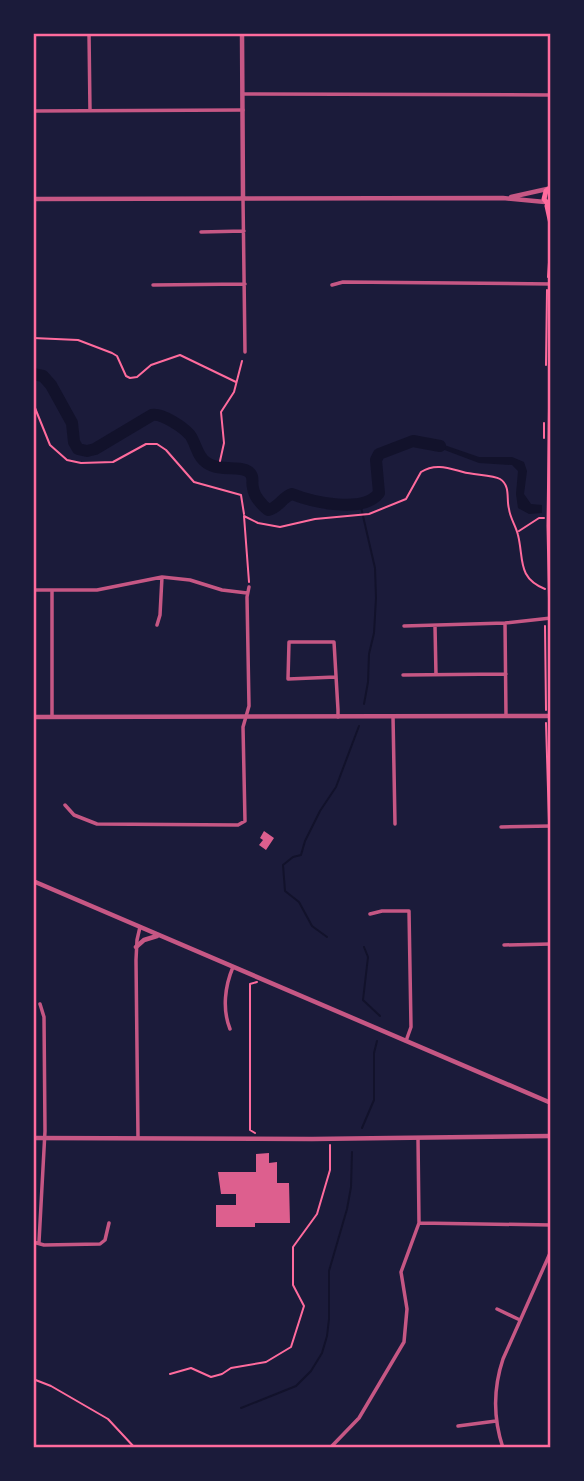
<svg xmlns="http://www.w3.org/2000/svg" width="584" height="1481" viewBox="0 0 584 1481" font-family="Roboto,sans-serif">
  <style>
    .water { fill: #12122b }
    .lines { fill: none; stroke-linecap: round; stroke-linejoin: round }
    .stream { stroke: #12122b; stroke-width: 2 }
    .river { stroke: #12122b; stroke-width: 12 }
    .building { fill: #dd5f8e }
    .path { stroke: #ff6b9d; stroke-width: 2 }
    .minor { stroke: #c65784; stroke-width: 3.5 }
    .tertiary { stroke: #c65784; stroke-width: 4.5 }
    .secondary { stroke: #ff6b9d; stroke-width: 5 }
    .neatline { fill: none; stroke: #ff6b9d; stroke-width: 2.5 }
  </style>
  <rect width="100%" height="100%" fill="#1b1b3a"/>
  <path class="water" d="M424,438L479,457H512L524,462L527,471L524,494L531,504L542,505V513L529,514L518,508L516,494L518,471L512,465L479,463L426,443Z"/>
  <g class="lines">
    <path class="stream" d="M360,503L375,568L376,598L374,633L369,654L368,682L364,704
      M327,937L312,926L299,902L285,891L283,865L293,857L301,855L305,841L320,811L336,787L359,726
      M364,947L368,957L363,1000L380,1016
      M362,1128L374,1100V1053L377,1041
      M241,1408L296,1386L311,1371L322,1353L327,1336L329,1319V1271L347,1209L351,1187L352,1152"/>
    <path class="river" d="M33,374L43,376L51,385L72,423L74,442L78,449L87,451L95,449L152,415C162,413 183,427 190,435C196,443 197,457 207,463C220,472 240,465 249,472C255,477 251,481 253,488C254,496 262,505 268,510C279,508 282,497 292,494C312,502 364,514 379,493L376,460L379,454L413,441L440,446"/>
  </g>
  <path class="building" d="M264,831L274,838L266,850L259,845L263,840L260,838Z
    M269,1153V1163L277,1162V1183H289L290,1223H255V1227H216V1205H236V1194H221L218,1172H256V1154Z"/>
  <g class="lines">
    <path class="path" d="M551,85V88
      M551,116V137
      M548,277L551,233
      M33,338L78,340L112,353L117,356L126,376L130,378L137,377L151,365L180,355L236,382
      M546,365L547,290
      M33,403L50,445L67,460L81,463L113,462L146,444H157L166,450L194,482L241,495L244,514
      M544,438V423
      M220,461L224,443L221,412L234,392L242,361
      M519,531L539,518H544
      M249,582L244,516L258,523L280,527L315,519L369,514L406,499L421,472C435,463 448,468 463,472C473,475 493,475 500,479C511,486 506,499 509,509C510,518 516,526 518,535C524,559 517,578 545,589
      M545,626L546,710
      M546,723L549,822
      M549,831L551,874
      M551,896V929
      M549,1092L551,1091
      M255,1133L250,1130V984L257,982
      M170,1374L191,1368L211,1377L222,1374L231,1368L266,1362L291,1347L304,1306L293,1285V1247L317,1214L330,1170V1145
      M33,1379L51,1386L108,1419L135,1448"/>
    <path class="minor" d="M89,33L90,111
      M243,94L551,95
      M33,111L243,110
      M243,198L245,352
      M201,232L244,231
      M153,285L245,284
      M332,285L343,282L551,284
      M33,590H97L162,577L190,580L222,590L247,593
      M52,590V717
      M505,623L506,716
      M157,625L160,615L162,577
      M404,626L505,623L551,618
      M435,626L436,675
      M403,675L506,674
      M336,677L288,679L289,642H334L338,710V717
      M393,716L395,824
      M65,805L74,815L97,824L238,825L245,821L243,727L249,706L247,597L249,587
      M501,827L551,826
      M370,914L382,911H409L411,1027L406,1041
      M504,945L551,944
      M230,1029C222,1009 225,986 233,967
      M138,1137L136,960L137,940L140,927
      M419,1223L551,1225
      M33,1242L44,1245L100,1244L105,1240L109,1223
      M39,1242L45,1131L44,1017L40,1004
      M497,1309L520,1320
      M458,1426L496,1421
      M330,1448L359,1418L404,1342L407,1309L401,1272L419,1223L418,1138
      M503,1448C493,1418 493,1389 503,1359L551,1251"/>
    <path class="tertiary" d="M242,33L243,198
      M511,197L547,189
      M33,199L503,198L545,202
      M33,717L551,716
      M33,881L551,1103
      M136,947L144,940L157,936
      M33,1138L312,1139L551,1136"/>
    <path class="secondary" d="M551,187L546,191L544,199L551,208
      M547,206L551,224
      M551,369L549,526L551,623"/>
  </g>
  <rect width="584" height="1481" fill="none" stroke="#1b1b3a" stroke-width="70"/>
  <rect x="35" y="35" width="514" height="1411" class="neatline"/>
</svg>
